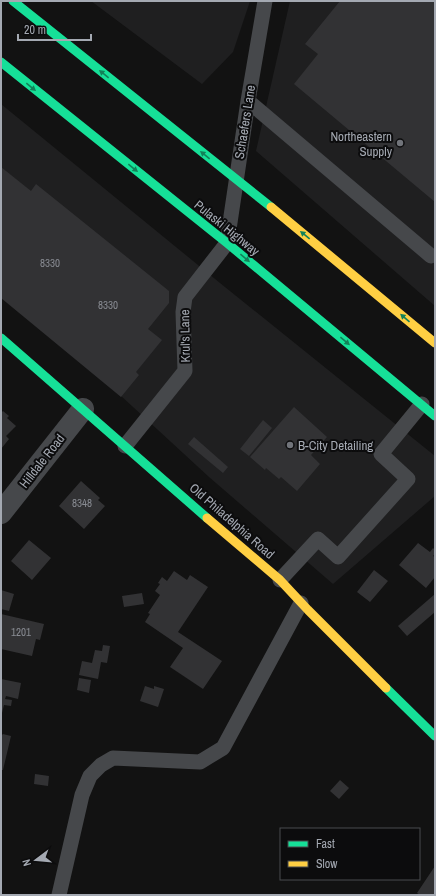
<svg xmlns="http://www.w3.org/2000/svg" width="436" height="896" viewBox="0 0 436 896" font-family="'Archivo Narrow',sans-serif">
  <style>
    .built { fill: #1f1f20 }
    .building { fill: #323234 }
    .lines { fill: none; stroke-linecap: round; stroke-linejoin: round }
    .lane { stroke: #46484b; stroke-width: 15 }
    .street { stroke: #46484b; stroke-width: 22 }
    .fast { stroke: #16e098; stroke-width: 9 }
    .slow { stroke: #ffcf43; stroke-width: 9 }
    .oneway { fill: #128159 }
    .poi-dot { fill: #71747a; stroke: #0c0c0d; stroke-width: 1.5 }
    .labels { text-anchor: middle; dominant-baseline: central; stroke-width: 4; stroke-linejoin: round; paint-order: stroke }
    .number-label { font-size: 11px; fill: #888b92 }
    .street-label { font-size: 13px; fill: #a4a9b2; stroke: #0c0c0d }
    .poi-label { font-size: 13px; fill: #a4a9b2; stroke: #0c0c0d; text-anchor: end }
  </style>
  <rect width="100%" height="100%" fill="#121212"/>
  <path class="built" d="M91,1H250L233,52L202,84Z
    M290,1H435V306L256,151Z
    M1,104L220,283L435,456V496L333,584L209,477L120,395L1,294Z"/>
  <path class="building" d="M340,1H435V202L294,84L318,54L305,44Z
    M1,167L31,191L36,184L169,291V303L148,329L162,340L136,372L139,375L121,397L1,298Z
    M294,407L327,437L311,455L320,464L297,491L281,477L279,479L266,468L265,470L250,457Z
    M3,411L9,416L7,418L16,426L6,436L9,439L1,449V413Z
    M263,420L272,428L249,456L240,449Z
    M194,437L228,467L223,473L188,444Z
    M81,481L100,498L98,500L105,506L84,529L59,506Z
    M29,540L51,558L32,580L11,561Z
    M418,543L430,552L433,548L435,550V554L433,556L435,557V577L426,588L399,565Z
    M374,570L388,581L370,602L357,592Z
    M174,571L187,580L190,575L208,587L178,632L222,661L203,689L170,667L183,648L145,622L150,614L148,613L160,595L155,591L160,584L158,583L162,577L167,581Z
    M1,590L14,594L9,611L1,609Z
    M142,593L144,604L124,607L122,596Z
    M435,594V612L407,636L398,626Z
    M1,614L44,624L40,640L36,639L32,656L1,649Z
    M103,645L110,646L107,663L101,662L98,679L79,675L82,661L92,663L95,650L102,651Z
    M79,678L91,680L89,693L77,690Z
    M1,679L21,683L18,699L6,696L5,699L12,700L11,706L4,705L2,713L1,712Z
    M145,686L154,689V686L164,689L158,707L140,701Z
    M3,734L11,736L3,770H1V736Z
    M35,774L49,776L48,786L34,784Z
    M340,780L349,788L339,799L330,791Z
    M435,866V895H420L417,893Z"/>
  <g class="lines">
    <path class="lane" d="M248,101L431,256
      M125,446L185,371L183,312L185,297L227,243L248,101L265,1
      M280,580L318,539L338,557L408,479L381,454L422,404
      M59,895L82,795L90,776L101,765L113,758L200,762L223,748L301,603"/>
    <path class="street" d="M1,513L83,409"/>
    <path class="fast" d="M13,1L271,207
      M1,62L227,243L435,416
      M1,338L207,518
      M386,688L435,736"/>
    <path class="slow" d="M271,207L435,343
      M207,518L280,580L308,610L386,688"/>
  </g>
  <defs><path id="oneway-solid" d="M-6-.8H1V-3.2L6.5 0L1 3.2V.8H-6Z"/></defs>
  <g class="oneway">
    <use href="#oneway-solid" transform="translate(104 74) rotate(-141)"/>
    <use href="#oneway-solid" transform="translate(31 87) rotate(39)"/>
    <use href="#oneway-solid" transform="translate(205 155) rotate(-141)"/>
    <use href="#oneway-solid" transform="translate(133 168) rotate(39)"/>
    <use href="#oneway-solid" transform="translate(305 235) rotate(-141)"/>
    <use href="#oneway-solid" transform="translate(245 258) rotate(40)"/>
    <use href="#oneway-solid" transform="translate(405 318) rotate(-139)"/>
    <use href="#oneway-solid" transform="translate(345 341) rotate(40)"/>
  </g>
  <g class="poi-dot">
    <circle cx="400" cy="143" r="4"/>
    <circle cx="290" cy="445" r="4"/>
  </g>
  <g class="labels">
    <g class="number-label">
      <text x="50" y="263">8330</text>
      <text x="108" y="305">8330</text>
      <text x="82" y="503">8348</text>
      <text x="21" y="632">1201</text>
    </g>
    <g class="street-label">
      <text transform="translate(245 122) rotate(-81)">Schaefers Lane</text>
      <text transform="translate(227 228) rotate(39)">Pulaski Highway</text>
      <text transform="translate(185 336) rotate(-91)">Krul's Lane</text>
      <text transform="translate(42 461) rotate(-52)">Hilldale Road</text>
      <text transform="translate(232 521) rotate(41)">Old Philadelphia Road</text>
    </g>
    <g class="poi-label">
      <text x="392" y="136">Northeastern<tspan x="392" dy="15">Supply</tspan></text>
      <text x="298" y="445" text-anchor="start">B-City Detailing</text>
    </g>
  </g>
  <rect width="436" height="896" fill="none" stroke="#a4a9b2" stroke-width="4"/>
  <rect x="280" y="828" width="140" height="52" fill="#0c0c0d" stroke="#494b4f"/>
  <rect x="288" y="841" width="20" height="6" fill="#16e098" stroke="#494b4f"/>
  <text x="316" y="848" font-size="12" fill="#a4a9b2">Fast</text>
  <rect x="288" y="861" width="20" height="6" fill="#ffcf43" stroke="#494b4f"/>
  <text x="316" y="868" font-size="12" fill="#a4a9b2">Slow</text>
  <g transform="translate(36 860) rotate(254)" stroke="#0c0c0d" stroke-width="3" paint-order="stroke">
  <path d="M0-3L7 15L0 10L-7 15Z" fill="#a4a9b2"/>
  <text y="-6" font-size="11" font-weight="bold" text-anchor="middle" fill="#a4a9b2">N</text>
  </g>
  <path d="M18 34v6h73v-6" fill="none" stroke="#a4a9b2" stroke-width="2"/>
  <text x="24" y="34" font-size="12" fill="#a4a9b2" stroke="#0c0c0d" stroke-width="3" paint-order="stroke">20 m</text>
</svg>
